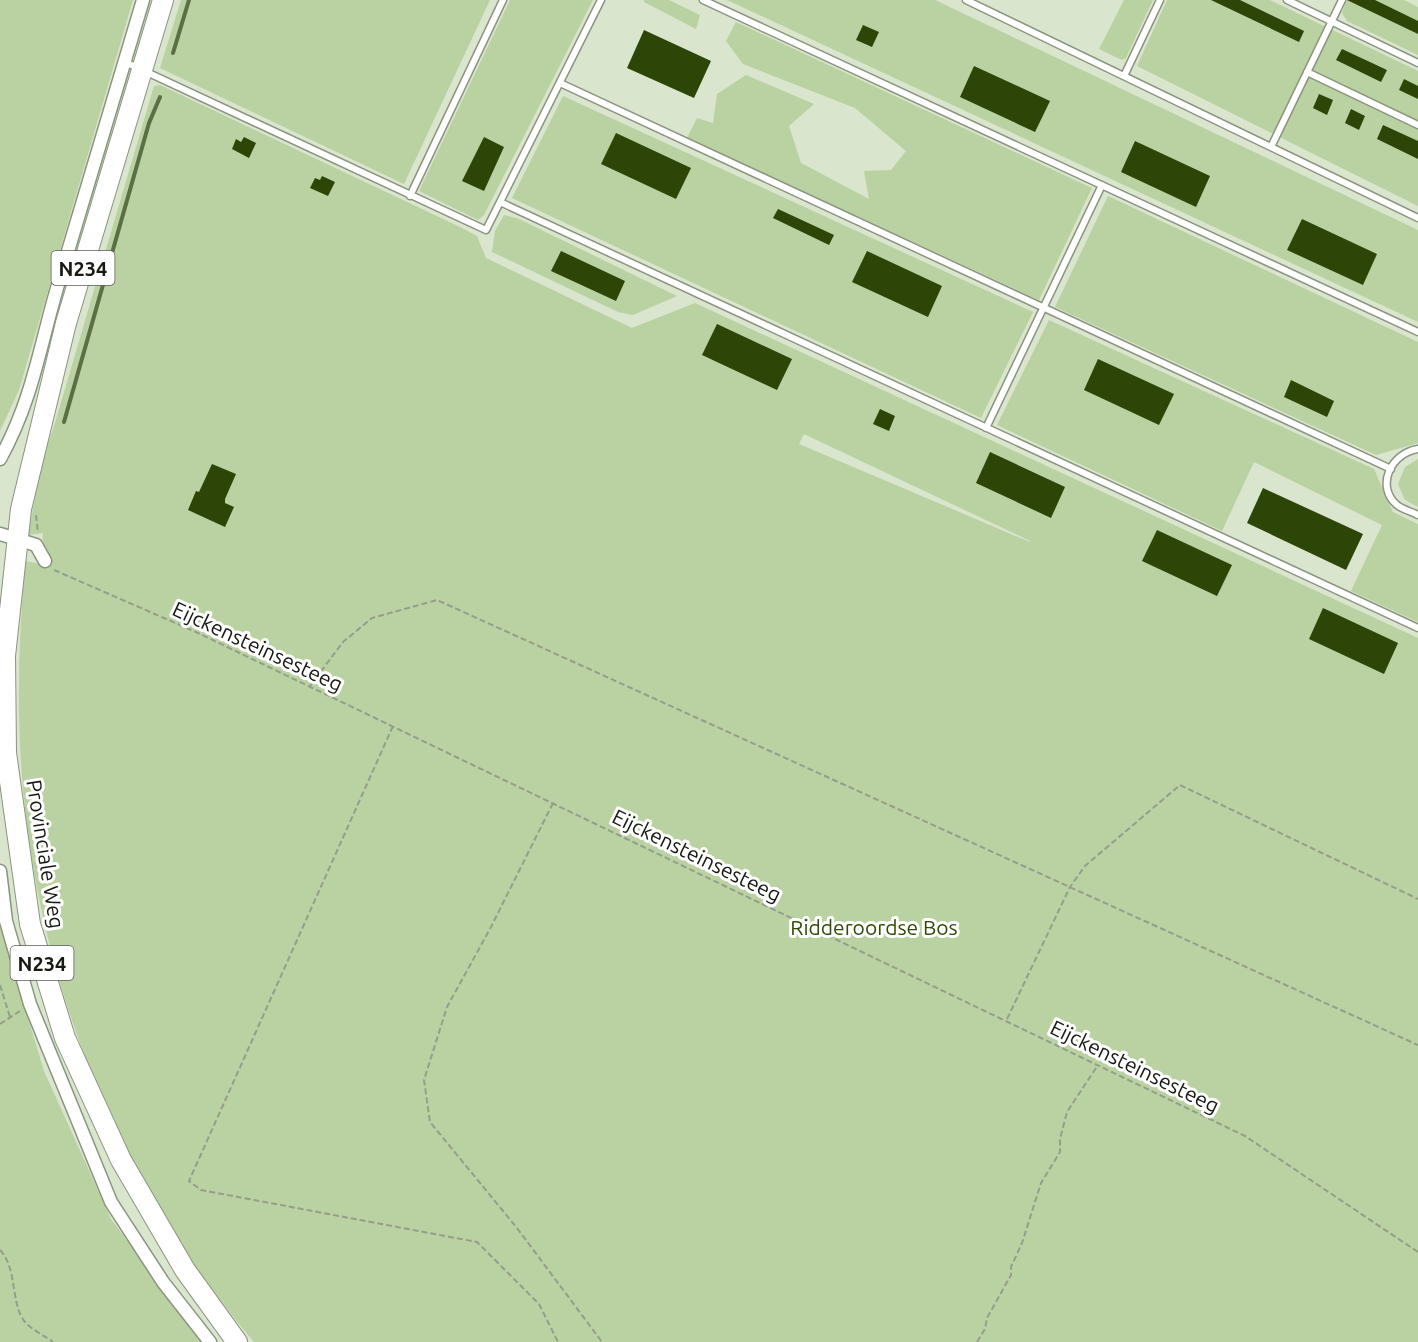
<svg xmlns="http://www.w3.org/2000/svg" width="1418" height="1342" viewBox="0 0 1418 1342" font-family="Ubuntu,sans-serif">
  <style>
    .green { fill: #bad1a1; fill-rule: evenodd }
    .lines { fill: none; stroke-linecap: round; stroke-linejoin: round }
    .stream { stroke: #5a6f43; stroke-width: 4 }
    .building { fill: #2d4506 }
    .lane-casing { stroke: #8a957f; stroke-width: 9 }
    .street-casing { stroke: #8a957f; stroke-width: 15 }
    .primary-casing { stroke: #8a957f; stroke-width: 22 }
    .path { stroke: #949e8b; stroke-width: 2; stroke-dasharray: 6 3; stroke-linecap: butt }
    .lane { stroke: #fff; stroke-width: 6 }
    .street { stroke: #fff; stroke-width: 12 }
    .primary { stroke: #fff; stroke-width: 20 }
    .labels { text-anchor: middle; dominant-baseline: central; stroke-width: 6; stroke-linejoin: round; paint-order: stroke }
    .shield { fill: #fff; stroke: #5c5f59; stroke-width: 1.5 }
    .shield-label { font-size: 20px; font-weight: bold; fill: #161a12 }
    .street-label { font-size: 21px; fill: #161a12; stroke: #fff }
    .park-label { font-size: 21px; fill: #304a05; stroke: #fff }
  </style>
  <rect width="100%" height="100%" fill="#d9e5cd"/>
  <path class="green" d="M0,0H133L19,390L0,431Z
    M181,0H490L404,184L160,68Z
    M510,0H593L484,215L478,220L419,191Z
    M644,0H669L700,15L696,29L644,2Z
    M727,0H935L1418,230V322Z
    M1124,0H1153L1126,58L1122,60L1099,49Z
    M1167,0H1270L1418,71V206L1137,66Z
    M1347,0H1404L1418,7V55L1347,21L1342,13Z
    M736,22L1092,188L1039,300L687,138L697,118L713,123L717,94L746,75L814,104L789,126L801,163L869,199L864,171L891,170L906,151L855,108L743,64L726,41Z
    M160,85L460,227L477,236L486,258L632,328L695,303L1418,638V1342H254C105,1168 23,944 19,714C18,663 21,612 25,561L41,564L43,533L28,535L42,461L55,423L154,86ZM804,434L1030,541V542L799,444Z
    M563,96L1033,312L981,418L512,198Z
    M1108,196L1418,342V443L1376,455L1055,307Z
    M504,215L519,219L677,296L633,315L618,312L492,252L495,231Z
    M1049,320L1374,469L1393,512L1418,524V622L1351,591L1382,525L1254,462L1222,531L997,425Z
    M1418,459V507L1405,500L1398,484L1405,467Z
    M0,926L44,1071L111,1219L203,1342H0Z"/>
  <g class="lines">
    <path class="stream" d="M173,53L189,0
      M64,422L149,123L160,97"/>
  </g>
  <path class="building" d="M1211,0H1240L1304,31L1299,42Z
    M1347,0H1375L1418,21V34Z
    M863,25L879,32L872,47L856,40Z
    M644,30L711,61L694,98L627,68Z
    M1342,49L1387,70L1381,82L1336,60Z
    M974,66L1050,101L1035,132L960,97Z
    M1404,79L1418,86V99L1399,90Z
    M1319,94L1333,100L1327,115L1313,108Z
    M1351,109L1365,116L1359,130L1345,123Z
    M1383,125L1418,141V159L1377,139Z
    M616,133L691,168L676,199L601,164Z
    M244,137L256,143L249,158L232,149L236,139L241,142Z
    M484,137L504,147L484,191L462,181Z
    M1135,141L1210,176L1196,207L1121,172Z
    M322,176L335,182L328,196L310,188L315,178L320,180Z
    M778,209L834,235L829,245L773,218Z
    M1302,219L1377,254L1363,285L1287,250Z
    M561,251L625,281L616,301L551,271Z
    M867,251L942,286L928,317L852,282Z
    M717,324L792,359L777,390L702,355Z
    M1098,359L1174,394L1159,425L1084,390Z
    M1291,380L1334,401L1327,417L1284,397Z
    M880,409L895,416L889,431L873,424Z
    M990,452L1065,487L1051,518L976,483Z
    M212,464L236,474L225,499V503L234,507L225,527L188,510L196,491L199,492Z
    M1263,488L1363,534L1346,570L1247,523Z
    M1157,530L1232,565L1217,596L1142,561Z
    M1323,608L1398,643L1384,674L1309,639Z"/>
  <g class="lines">
    <g class="lane-casing">
      <path id="lane" d="M703,0L1418,332
        M966,0L1418,218
        M1287,0L1418,63
        M125,62L486,230L601,0
        M1307,72L1418,125
        M1124,76L1160,0
        M560,83L1391,469
        M1271,147L1342,0
        M410,196L503,0
        M500,202L1418,628
        M986,428L1102,185
        M1418,449C1391,453 1375,486 1397,505C1402,509 1412,512 1418,515"/>
    </g>
    <g class="street-casing">
      <path id="street" d="M0,459C32,401 39,350 57,288C85,192 114,96 143,0
        M0,534L36,545L45,561
        M0,871L6,921L30,1004L111,1202L163,1282L210,1342"/>
    </g>
    <g class="primary-casing">
      <path id="primary" d="M163,0L66,323L21,509L5,656L6,753L30,924L65,1038L121,1160L185,1270L237,1342"/>
    </g>
    <path class="path" d="M36,515L38,533
      M54,570L196,632L1245,1136L1418,1252
      M310,686L343,642L372,618L437,600L1418,1045
      M393,726L189,1181L201,1190L477,1242L539,1304L558,1342
      M553,803L491,927L447,1007L424,1080L430,1122L517,1228L602,1342
      M0,985L10,1017
      M1007,1019L1070,887L1085,866L1180,785L1418,899
      M0,1024L20,1011
      M0,1250C18,1269 10,1304 25,1322C32,1330 45,1336 53,1342
      M977,1342L985,1329L987,1318L1011,1275V1267L1022,1243L1041,1183L1060,1152V1139L1067,1112L1098,1065"/>
    <use href="#lane" class="lane"/>
    <use href="#street" class="street"/>
    <use href="#primary" class="primary"/>
  </g>
  <g class="labels">
    <g class="shield">
      <rect x="51.5" y="251" width="63" height="34" rx="4.5"/>
      <rect x="10.5" y="946" width="63" height="34" rx="4.5"/>
    </g>
    <g class="shield-label">
      <text x="83" y="268">N234</text>
      <text x="42" y="963">N234</text>
    </g>
    <g class="street-label">
      <text transform="translate(258 646) rotate(25)">Eijckensteinsesteeg</text>
      <text transform="translate(46 854) rotate(81)">Provinciale Weg</text>
      <text transform="translate(697 855) rotate(26)">Eijckensteinsesteeg</text>
      <text transform="translate(1135 1066) rotate(26)">Eijckensteinsesteeg</text>
    </g>
    <g class="park-label">
      <text x="874" y="927">Ridderoordse Bos</text>
    </g>
  </g>
</svg>
